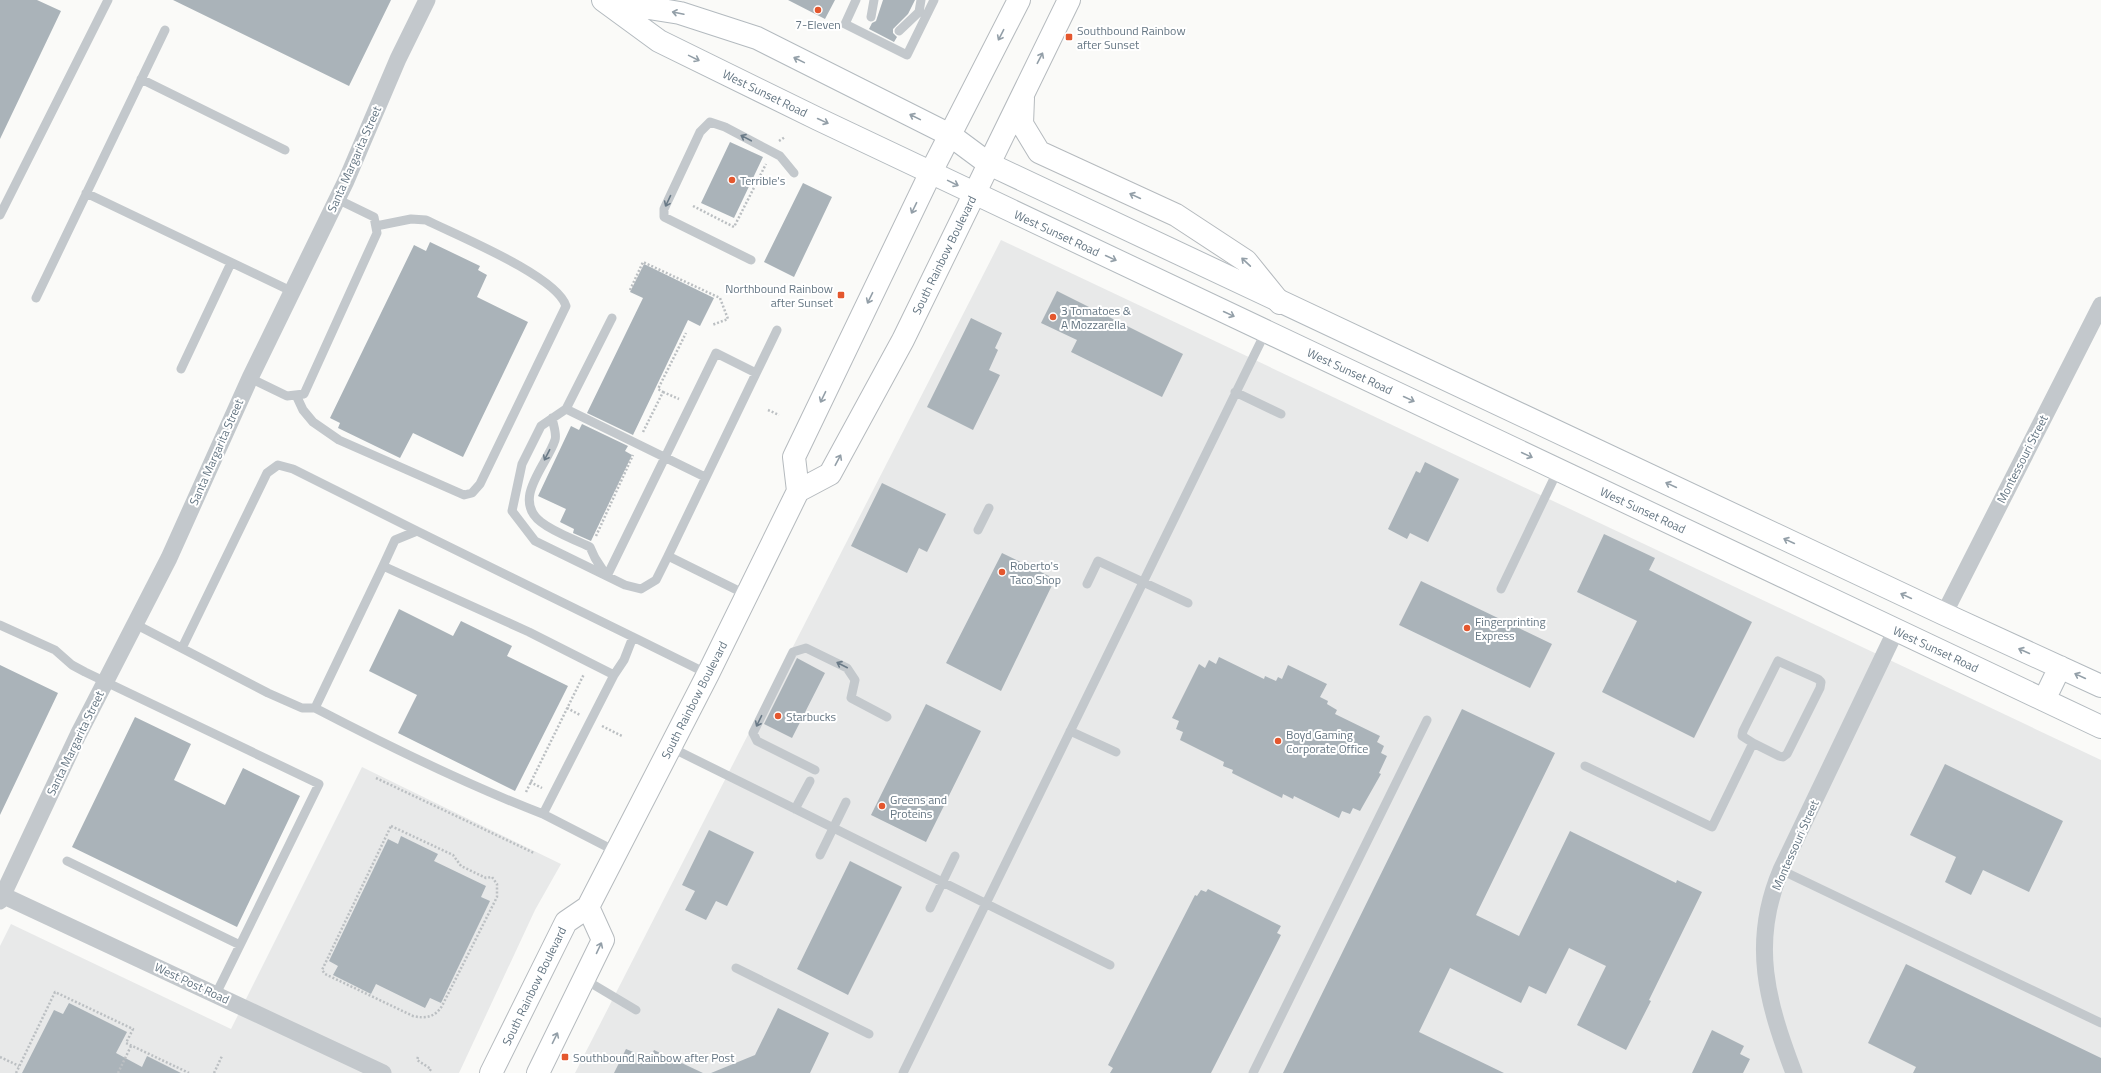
<svg xmlns="http://www.w3.org/2000/svg" width="2101" height="1073" viewBox="0 0 2101 1073" font-family="'Titillium Web',sans-serif">
  <style>
    .built { fill: #e8e9e9 }
    .building { fill: #aab3b9 }
    .lines { fill: none; stroke-linecap: round; stroke-linejoin: round }
    .secondary-casing { stroke: #b3babf; stroke-width: 24 }
    .primary-casing { stroke: #b5babe; stroke-width: 24 }
    .path { stroke: #bbbfc2; stroke-width: 2.5; stroke-dasharray: 2 2; stroke-linecap: butt }
    .service { stroke: #c3c8cc; stroke-width: 9 }
    .minor { stroke: #c3c8cc; stroke-width: 17 }
    .secondary { stroke: #fff; stroke-width: 22 }
    .primary { stroke: #fff; stroke-width: 22 }
    .oneway { stroke: #939fa8 }
    .oneway2 { stroke: #6a7a87 }
    .poi-dot { fill: #e4572e; stroke: #fff; stroke-width: 1.5 }
    .labels { text-anchor: middle; dominant-baseline: central; stroke-width: 4; stroke-linejoin: round; paint-order: stroke }
    .poi-label { font-size: 12px; fill: #657683; stroke: #fff; text-anchor: start }
    .street-label { font-size: 12px; fill: #657683; stroke: #fff }
  </style>
  <rect width="100%" height="100%" fill="#fafaf8"/>
  <path class="built" d="M1001,240L2101,760V1073H575Z
    M362,767L561,864L535,910L459,1073H0V946L11,924L231,1029Z"/>
  <path class="building" d="M0,0H37L61,11L0,139Z
    M173,0H391L349,86Z
    M788,0H835L825,19Z
    M883,0H915L908,14L893,29V33L897,37L894,42L869,29L872,23L876,21Z
    M730,142L763,157L734,218L701,203Z
    M803,183L832,197L794,277L764,262Z
    M430,242L480,266L478,270L487,275L477,297L528,322L463,457L413,433L400,458L338,428L340,423L330,418L414,245L426,251Z
    M644,264L714,298L700,326L688,320L633,435L587,413L643,298L630,292Z
    M1057,291L1183,354L1162,397L1071,352L1077,340L1041,323Z
    M971,318L1002,333L995,348L998,350L989,370L1000,375L973,430L927,407Z
    M582,424L628,446L625,451L632,455L591,541L573,533L574,529L560,522L566,509L538,496L571,426L579,430Z
    M1425,462L1459,479L1428,542L1410,533L1407,539L1388,529L1416,471L1420,473Z
    M882,483L946,514L927,552L919,548L907,573L851,546Z
    M1604,534L1655,558L1649,570L1752,622L1694,738L1602,692L1637,621L1577,592Z
    M1002,553L1055,579L1001,691L946,663Z
    M1421,581L1552,644L1530,688L1399,625Z
    M399,609L453,636L461,621L512,646L507,656L568,686L515,791L398,733L417,695L369,671Z
    M1219,657L1264,679L1265,676L1276,681L1278,677L1282,679L1288,665L1327,684L1320,697L1328,701L1327,704L1337,710L1335,714L1380,736L1377,742L1384,746L1381,753L1387,756L1379,773L1381,774L1360,811L1353,808L1350,814L1342,811L1339,818L1294,796L1293,799L1283,794L1282,798L1232,773L1233,770L1223,766L1224,762L1180,740L1183,732L1176,729L1179,721L1172,718L1199,664L1205,668L1209,660L1216,664Z
    M797,658L825,673L792,738L764,724Z
    M0,665L58,693L0,815Z
    M926,704L981,731L926,842L871,815Z
    M1462,709L1555,753L1476,915L1519,936L1570,831L1676,883L1677,880L1702,892L1649,1000L1651,1001L1626,1050L1577,1025L1606,966L1569,948L1546,994L1529,986L1521,1003L1450,968L1419,1032L1504,1073H1283Z
    M135,717L191,744L174,780L225,805L243,768L300,796L237,927L72,847Z
    M1945,764L2063,821L2029,892L1983,870L1971,895L1945,882L1956,857L1910,835Z
    M709,830L754,852L727,906L716,901L706,920L685,910L695,891L682,885Z
    M401,836L438,854L434,861L486,886L481,897L490,901L441,1003L430,998L425,1008L376,984L371,994L333,975L338,966L329,961L388,839L398,844Z
    M850,861L902,887L848,995L797,969Z
    M1208,889L1281,926L1277,933L1281,935L1211,1073H1110L1113,1068L1108,1065L1195,895L1197,896L1201,890L1206,892Z
    M1906,964L2101,1058V1073H1913L1916,1067L1868,1043Z
    M69,1003L127,1032L116,1053L142,1067L147,1056L181,1073H22L54,1010L63,1014Z
    M778,1008L829,1033L810,1073H711L755,1055Z
    M1712,1030L1744,1046L1740,1054L1750,1059L1743,1073H1692Z
    M626,1049L650,1059L654,1050L703,1073H614Z"/>
  <g class="lines">
    <g class="secondary-casing">
      <path id="secondary" d="M603,0L659,41L818,119L2101,727
        M611,2L680,13L757,38L950,135L989,164L1944,614L2101,686
        M2044,700L2060,667"/>
    </g>
    <g class="primary-casing">
      <path id="primary" d="M1023,98L1022,124L1039,152L1176,215L1246,261L1280,303
        M798,491L830,474L903,340L1069,0
        M491,1073L566,922L588,907L708,674L798,491L794,457L931,172L1019,0
        M538,1073L603,940L588,907"/>
    </g>
    <path class="path" d="M779,141L785,137
      M693,206L734,227L766,164
      M630,290L643,262L720,298L728,319L712,325
      M663,392L679,399
      M768,410L779,415
      M643,432L663,392L658,389L686,333
      M596,536L633,455
      M567,708L580,715
      M602,726L622,736
      M376,778L534,853
      M530,782L542,788
      M526,792L584,674
      M391,826L453,855L461,866L486,878L492,877L497,884V897L442,1006C435,1017 426,1019 413,1016L325,974L322,970Z
      M0,1057L19,1066
      M418,1057L417,1060L431,1069L429,1072
      M16,1073L55,992L133,1029L126,1043L189,1073
      M118,1073L131,1046
      M214,1073L222,1056"/>
    <path class="service" d="M856,0L845,24L907,55L934,0
      M871,17L874,0
      M899,31L919,12L921,0
      M141,79L285,150
      M86,193L291,291
      M0,215L108,0
      M751,260L664,217V209L700,132L710,122L725,127L780,156L794,173
      M36,298L165,30
      M612,318L566,409L541,426L522,464L512,511L535,541L625,585L641,589L656,580L668,556
      M181,369L231,263
      M250,378L287,396L304,394L377,233L374,217L337,199
      M1235,392L1281,414
      M296,395L303,410L313,422L339,440L464,495L472,493L480,484L566,306C557,276 456,235 426,220L411,219L376,226
      M566,409L705,477
      M552,418C553,424 557,434 555,440C547,465 511,499 541,522C555,533 574,539 590,547L595,558L606,575
      M978,530L989,508
      M383,566L395,540L417,531L633,637
      M607,576L716,353L756,373
      M1087,584L1098,561L1188,603
      M1501,589L1558,470
      M747,595L668,556L777,330
      M135,624L268,693L302,708H315
      M0,625L55,650L72,665L85,672L319,784L216,994
      M182,648L267,473L278,465L293,469L417,531
      M614,675L624,660L633,637L708,674
      M1070,731L1116,752
      M670,747L1110,965
      M1585,766L1712,827L1753,743L1779,756L1783,757L1787,754L1820,688L1821,682L1818,679L1778,661L1743,731L1742,736L1753,743
      M815,770L757,741L753,733L793,652L806,648L847,668L855,680L851,698L887,717
      M795,809L810,781
      M543,814C465,784 390,747 315,708L383,566L529,632L614,675L543,814L617,852
      M820,855L846,802
      M67,861L240,945
      M1781,870L2101,1023
      M930,908L955,856
      M736,968L869,1034
      M584,979L636,1010
      M903,1073L1266,331
      M1253,1073L1427,720"/>
    <path class="minor" d="M1944,614L2101,305
      M0,894L383,1073
      M0,901L78,735L169,558L250,378L346,181L398,59L427,0
      M1794,1073C1767,1002 1750,943 1781,870L1896,630"/>
    <use href="#secondary" class="secondary"/>
    <use href="#primary" class="primary"/>
  </g>
  <defs><path id="oneway-shaft" d="M-6 0H5M1.5-3L5.5 0L1.5 3" fill="none" stroke-width="1.6" stroke-linecap="round" stroke-linejoin="round"/></defs>
  <g class="oneway">
    <use href="#oneway-shaft" transform="translate(678 13) rotate(-168)"/>
    <use href="#oneway-shaft" transform="translate(1001 35) rotate(117)"/>
    <use href="#oneway-shaft" transform="translate(694 58) rotate(26)"/>
    <use href="#oneway-shaft" transform="translate(1040 58) rotate(-63)"/>
    <use href="#oneway-shaft" transform="translate(799 60) rotate(-154)"/>
    <use href="#oneway-shaft" transform="translate(915 117) rotate(-154)"/>
    <use href="#oneway-shaft" transform="translate(823 121) rotate(25)"/>
    <use href="#oneway-shaft" transform="translate(953 183) rotate(26)"/>
    <use href="#oneway-shaft" transform="translate(1135 196) rotate(-155)"/>
    <use href="#oneway-shaft" transform="translate(914 208) rotate(116)"/>
    <use href="#oneway-shaft" transform="translate(1111 258) rotate(25)"/>
    <use href="#oneway-shaft" transform="translate(1246 262) rotate(-137)"/>
    <use href="#oneway-shaft" transform="translate(870 298) rotate(116)"/>
    <use href="#oneway-shaft" transform="translate(1229 314) rotate(25)"/>
    <use href="#oneway-shaft" transform="translate(823 397) rotate(116)"/>
    <use href="#oneway-shaft" transform="translate(1409 399) rotate(25)"/>
    <use href="#oneway-shaft" transform="translate(1527 455) rotate(25)"/>
    <use href="#oneway-shaft" transform="translate(838 460) rotate(-62)"/>
    <use href="#oneway-shaft" transform="translate(1671 485) rotate(-155)"/>
    <use href="#oneway-shaft" transform="translate(1789 541) rotate(-155)"/>
    <use href="#oneway-shaft" transform="translate(1906 596) rotate(-155)"/>
    <use href="#oneway-shaft" transform="translate(2024 651) rotate(-156)"/>
    <use href="#oneway-shaft" transform="translate(2080 676) rotate(-155)"/>
    <use href="#oneway-shaft" transform="translate(599 948) rotate(-65)"/>
    <use href="#oneway-shaft" transform="translate(555 1038) rotate(-64)"/>
  </g>
  <g class="oneway2">
    <use href="#oneway-shaft" transform="translate(746 138) rotate(-152)"/>
    <use href="#oneway-shaft" transform="translate(668 201) rotate(115)"/>
    <use href="#oneway-shaft" transform="translate(547 455) rotate(117)"/>
    <use href="#oneway-shaft" transform="translate(842 665) rotate(-153)"/>
    <use href="#oneway-shaft" transform="translate(759 721) rotate(116)"/>
  </g>
  <g class="poi-dot">
    <circle cx="818" cy="10" r="4"/>
    <rect x="1065" y="33" width="8" height="8" rx="2"/>
    <circle cx="732" cy="180" r="4"/>
    <rect x="837" y="291" width="8" height="8" rx="2"/>
    <circle cx="1053" cy="317" r="4"/>
    <circle cx="1002" cy="572" r="4"/>
    <circle cx="1467" cy="628" r="4"/>
    <circle cx="778" cy="716" r="4"/>
    <circle cx="1278" cy="741" r="4"/>
    <circle cx="882" cy="806" r="4"/>
    <rect x="561" y="1053" width="8" height="8" rx="2"/>
  </g>
  <g class="labels">
    <g class="poi-label">
      <text x="818" y="24" text-anchor="middle">7-Eleven</text>
      <text x="1077" y="30">Southbound Rainbow<tspan x="1077" dy="14">after Sunset</tspan></text>
      <text x="740" y="180">Terrible's</text>
      <text x="833" y="288" text-anchor="end">Northbound Rainbow<tspan x="833" dy="14">after Sunset</tspan></text>
      <text x="1061" y="310">3 Tomatoes &amp;<tspan x="1061" dy="14">A Mozzarella</tspan></text>
      <text x="1010" y="565">Roberto's<tspan x="1010" dy="14">Taco Shop</tspan></text>
      <text x="1475" y="621">Fingerprinting<tspan x="1475" dy="14">Express</tspan></text>
      <text x="786" y="716">Starbucks</text>
      <text x="1286" y="734">Boyd Gaming<tspan x="1286" dy="14">Corporate Office</tspan></text>
      <text x="890" y="799">Greens and<tspan x="890" dy="14">Proteins</tspan></text>
      <text x="573" y="1057">Southbound Rainbow after Post</text>
    </g>
    <g class="street-label">
      <text transform="translate(765 93) rotate(26)">West Sunset Road</text>
      <text transform="translate(354 159) rotate(-66)">Santa Margarita Street</text>
      <text transform="translate(1057 233) rotate(25)">West Sunset Road</text>
      <text transform="translate(944 255) rotate(-64)">South Rainbow Boulevard</text>
      <text transform="translate(1350 371) rotate(25)">West Sunset Road</text>
      <text transform="translate(216 452) rotate(-66)">Santa Margarita Street</text>
      <text transform="translate(2022 459) rotate(-63)">Montessouri Street</text>
      <text transform="translate(1643 510) rotate(25)">West Sunset Road</text>
      <text transform="translate(1936 649) rotate(25)">West Sunset Road</text>
      <text transform="translate(694 700) rotate(-63)">South Rainbow Boulevard</text>
      <text transform="translate(75 743) rotate(-64)">Santa Margarita Street</text>
      <text transform="translate(1795 845) rotate(-66)">Montessouri Street</text>
      <text transform="translate(192 983) rotate(25)">West Post Road</text>
      <text transform="translate(534 986) rotate(-64)">South Rainbow Boulevard</text>
    </g>
  </g>
</svg>
